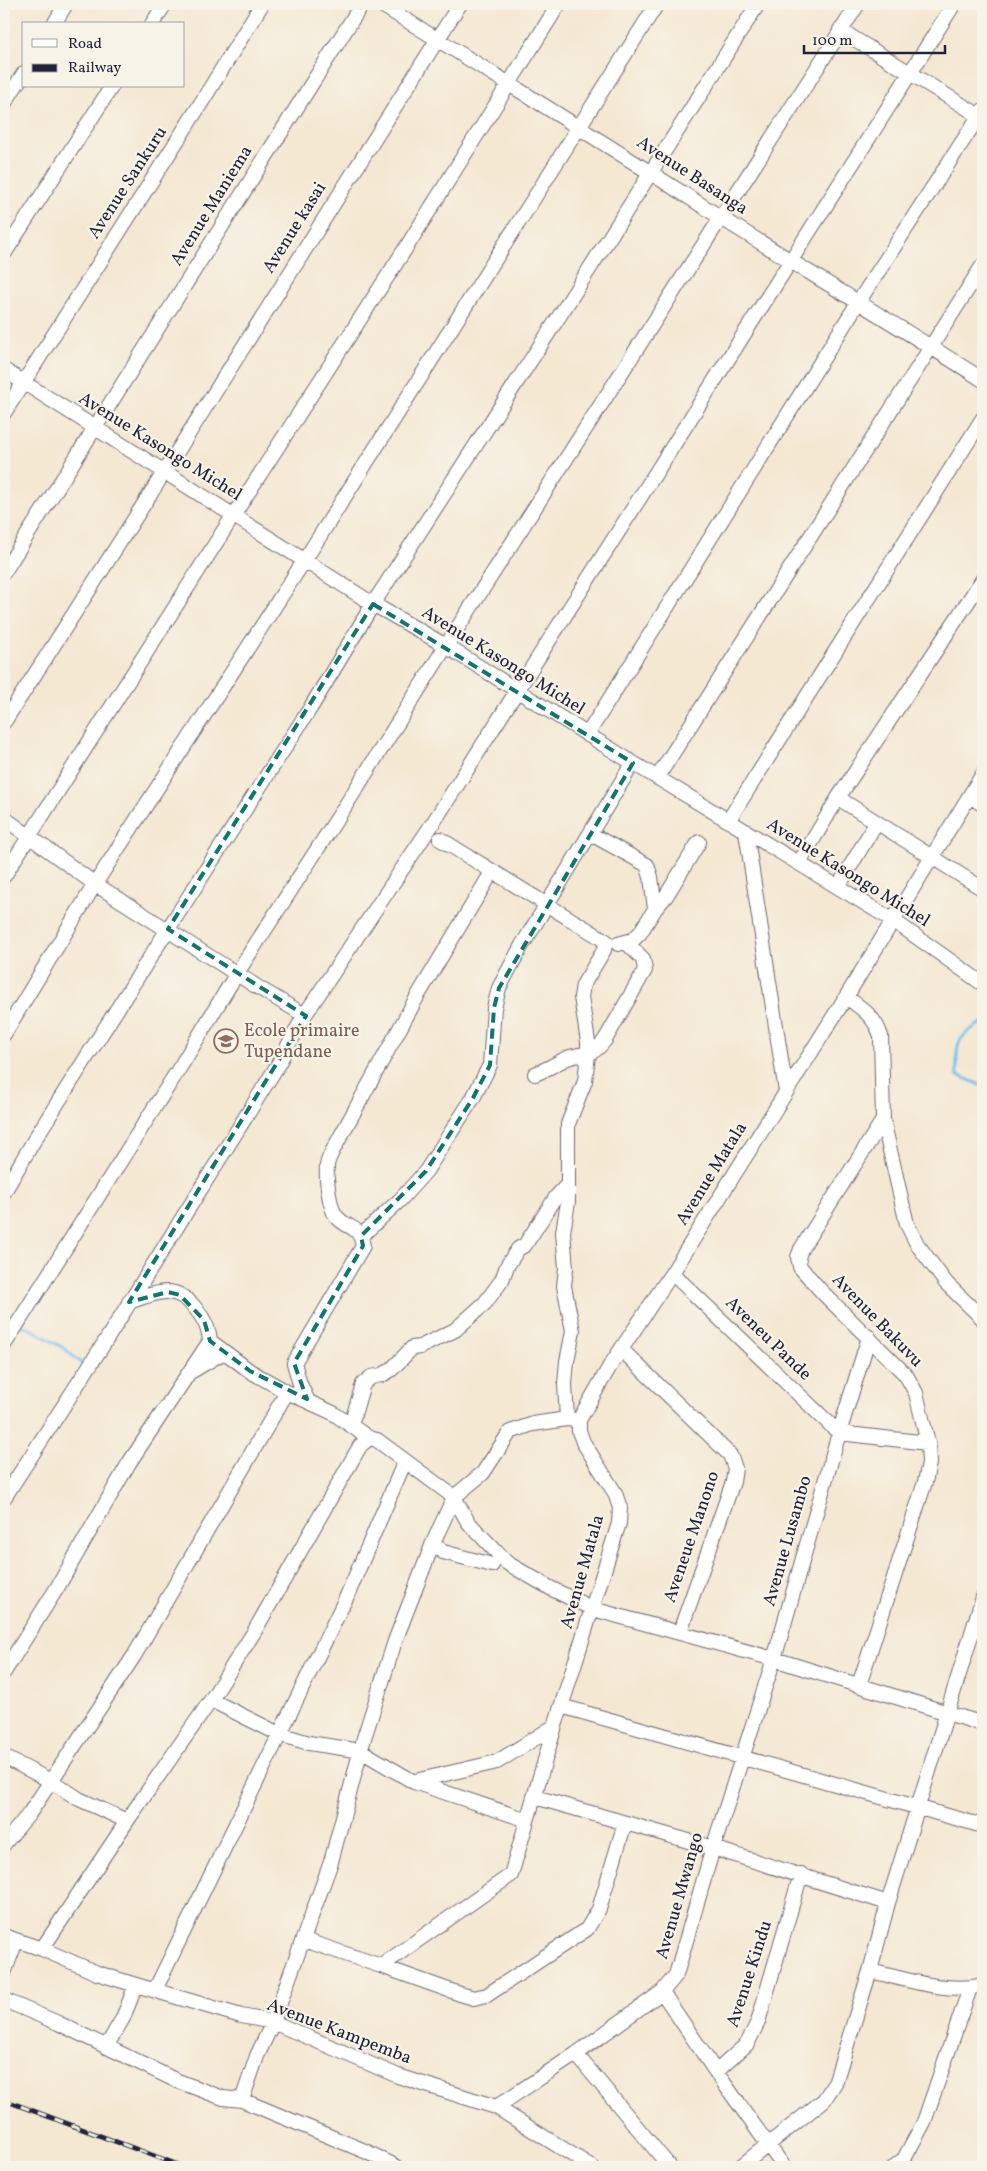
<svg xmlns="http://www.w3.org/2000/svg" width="987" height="2171" viewBox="0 0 987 2171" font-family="Vollkorn,serif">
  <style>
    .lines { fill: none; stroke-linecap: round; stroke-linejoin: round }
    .stream { stroke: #77beef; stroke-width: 3 }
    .minor-casing { stroke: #6c6770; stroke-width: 16 }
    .minor { stroke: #fff; stroke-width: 14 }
    .rail-casing { stroke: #22223b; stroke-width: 5 }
    .rail { stroke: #f7f3e8; stroke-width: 3; stroke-dasharray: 9; stroke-linecap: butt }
    .marked { fill: none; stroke: #0f766e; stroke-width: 4; stroke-dasharray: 10 6; stroke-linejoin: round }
    .labels { text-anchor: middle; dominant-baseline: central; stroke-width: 4.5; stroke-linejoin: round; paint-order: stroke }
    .street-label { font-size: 18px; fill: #22223b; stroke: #f7f3e8 }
    .education-label { font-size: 18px; fill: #785e54; stroke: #f7f3e8; text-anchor: start }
  </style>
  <rect width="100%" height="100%" fill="#f7f3e8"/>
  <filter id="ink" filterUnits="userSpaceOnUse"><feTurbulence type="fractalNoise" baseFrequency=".02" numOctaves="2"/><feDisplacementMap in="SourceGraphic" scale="10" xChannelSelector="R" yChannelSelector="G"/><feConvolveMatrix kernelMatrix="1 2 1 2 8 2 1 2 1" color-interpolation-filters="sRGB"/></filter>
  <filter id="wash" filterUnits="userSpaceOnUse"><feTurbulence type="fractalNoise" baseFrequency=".0096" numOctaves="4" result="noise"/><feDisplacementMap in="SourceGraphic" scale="20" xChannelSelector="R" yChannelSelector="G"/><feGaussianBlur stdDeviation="1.12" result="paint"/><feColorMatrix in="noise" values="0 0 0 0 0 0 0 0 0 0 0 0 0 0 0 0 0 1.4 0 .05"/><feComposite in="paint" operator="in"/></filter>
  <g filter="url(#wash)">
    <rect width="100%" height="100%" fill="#f4e8d3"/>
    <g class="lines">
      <path class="stream" d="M983,1022C954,1039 957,1042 957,1075L983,1086
        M4,1313L13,1321
        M21,1325L33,1330L65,1349L84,1366"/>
    </g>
  </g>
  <g filter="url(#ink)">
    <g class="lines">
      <g class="minor-casing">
        <path id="minor" d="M380,4C494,74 607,145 720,217C807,272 896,324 983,380
          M54,24L66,4
          M152,24L165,4
          M840,30L983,118
          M4,104L24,73
          M4,254L112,86
          M4,370L373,604L446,646L633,763L894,921L983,984
          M4,413L198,108L262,4
          M4,572L362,4
          M4,722C159,484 308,243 460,4
          M587,735L859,301L983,110
          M657,778L983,265
          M970,796L983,805
          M838,798L983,889
          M4,818L95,884L259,988L301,1013L304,1016L276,1068L240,1126L103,1345L4,1498
          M728,821L983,418
          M746,832L786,1092
          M591,834L647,865L651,877L655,909
          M440,839L606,941L604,950L583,985L581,997L588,1042V1055L585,1081L568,1124V1202L563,1232L566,1268L564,1286L573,1331L567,1361L565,1384L567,1419
          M799,863L838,798L983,579
          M4,876L233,516L409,243L559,4
          M838,887L876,823
          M618,944L633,940L640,933L655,909L666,896L699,842
          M846,997C862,1008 875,1017 881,1036L883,1120L907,1224L917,1244L946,1283L983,1319
          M304,1016L433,823L954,4
          M4,1034L95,884L304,561L657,4
          M535,1074C545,1070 554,1065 563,1060C582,1050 589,1061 605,1040L645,970L643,959L626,942
          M4,1192L36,1137L168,929L311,707L373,604L562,312L758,4
          M361,1236L400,1200L426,1171L473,1098L490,1065L494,1008L499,988L521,947L633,763
          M672,1273L839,1433L928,1443
          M210,1341L250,1371L287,1392L333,1413L369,1438
          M4,1345L182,1064L237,973L344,808L446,646L858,4
          M622,1350L730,1455L735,1468L733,1482L680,1631
          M192,1371L224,1352
          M307,1399L300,1384L294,1363L363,1246C359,1223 347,1230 336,1216C329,1207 326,1177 327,1166C327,1162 330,1156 332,1152L417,997L492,872
          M351,1425L363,1384L371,1377L382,1375L391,1370L412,1348L420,1347L455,1330L485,1303L502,1280L507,1266L518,1249L525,1245L556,1197L568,1184
          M433,1543L443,1552L492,1565
          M4,1672L57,1588L129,1463L210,1341C209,1322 189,1292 167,1292C154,1292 141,1298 129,1302
          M859,1685L925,1482L929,1463L928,1443L916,1393L906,1375L822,1292L800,1267L798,1257L801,1249L883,1120
          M211,1700L279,1734L309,1743L361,1751L414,1782L527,1820
          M561,1706L983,1826
          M4,1757L51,1781L79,1799L127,1821
          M415,1781L497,1762L555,1726
          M535,1797L713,1848L888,1903
          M4,1844L29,1814L134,1656L287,1392
          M4,1936L42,1949L97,1973L136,1985L241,2016L273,2022L398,2076L496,2107L592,2167
          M304,1940L381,1966L511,1875L555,1726L619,1523L620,1508L615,1493L583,1442L579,1431V1420L610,1366L672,1273L846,997L983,774
          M42,1949L127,1821L211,1700L254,1632L360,1446L369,1438L377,1440L454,1497L468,1522L507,1563L552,1589L593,1609L774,1659L983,1724
          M381,1966L460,1994L474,1998L487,1995L587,1929L599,1909L625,1823
          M870,1971C906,1979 947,1994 983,1985
          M4,1973L16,1941
          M155,1990L347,1596L405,1461
          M662,1992L716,2072L784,2167
          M4,2000L58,2023L175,2080L223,2098L242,2100
          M106,2047L123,2018L136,1985
          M576,2054L670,2167
          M716,2072L747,2044L758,2022L801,1874
          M496,2107L576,2054L662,1992L676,1975L713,1848L774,1659L839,1433L869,1337
          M397,2167L367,2152L242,2100L257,2056L273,2022L331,1862L364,1738L395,1641L433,1543L454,1497L483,1473L510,1432L533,1424L567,1419L579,1420
          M740,2167L824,2100L835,2083L870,1971L888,1903L983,1597
          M894,2167L904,2159L924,2122L970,1988"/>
      </g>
      <use href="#minor" class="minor"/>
      <g class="rail-casing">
        <path id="rail" d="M4,2100L184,2167"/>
      </g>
      <use href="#rail" class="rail"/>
    </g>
  </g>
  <path class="marked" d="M373,604L633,763L499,988L494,1008L490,1065L473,1098L426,1171L361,1236L363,1246L294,1363L307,1399L250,1371L210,1341L204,1320L180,1295L168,1292L129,1302L306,1016L168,929Z"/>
  <defs>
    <g id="school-ring" transform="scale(1.25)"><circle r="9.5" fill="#f7f3e8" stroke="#8d6e63" stroke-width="1.5"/><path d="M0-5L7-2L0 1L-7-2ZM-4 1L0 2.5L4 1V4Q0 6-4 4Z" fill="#8d6e63"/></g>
  </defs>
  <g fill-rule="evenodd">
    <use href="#school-ring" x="226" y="1041"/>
  </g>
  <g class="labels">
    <g class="street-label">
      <text transform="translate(692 176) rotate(33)">Avenue Basanga</text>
      <text transform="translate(128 183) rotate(-57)">Avenue Sankuru</text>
      <text transform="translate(212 206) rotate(-58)">Avenue Maniema</text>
      <text transform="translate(295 228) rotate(-58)">Avenue kasai</text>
      <text transform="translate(160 447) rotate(32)">Avenue Kasongo Michel</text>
      <text transform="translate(503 661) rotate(32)">Avenue Kasongo Michel</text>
      <text transform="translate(848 873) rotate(32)">Avenue Kasongo Michel</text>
      <text transform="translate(712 1174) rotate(-58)">Avenue Matala</text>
      <text transform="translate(877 1321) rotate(46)">Avenue Bakuvu</text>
      <text transform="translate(768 1339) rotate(44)">Aveneu Pande</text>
      <text transform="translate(692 1537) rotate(-71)">Aveneue Manono</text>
      <text transform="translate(788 1541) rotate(-74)">Avenue Lusambo</text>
      <text transform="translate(583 1572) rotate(-74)">Avenue Matala</text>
      <text transform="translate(680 1896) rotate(-74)">Avenue Mwango</text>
      <text transform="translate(750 1974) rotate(-72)">Avenue Kindu</text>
      <text transform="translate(339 2032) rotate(21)">Avenue Kampemba</text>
    </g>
    <g class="education-label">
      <text x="244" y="1031">Ecole primaire<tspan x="244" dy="21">Tupendane</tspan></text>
    </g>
  </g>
  <rect width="987" height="2171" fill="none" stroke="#f7f3e8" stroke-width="20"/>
  <rect x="22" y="22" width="162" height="65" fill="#f7f3e8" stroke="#a29fa3"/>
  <rect x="32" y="39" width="25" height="8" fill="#ffffff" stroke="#a29fa3"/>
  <text x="68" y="48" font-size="15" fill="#22223b">Road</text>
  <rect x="32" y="64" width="25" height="8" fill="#22223b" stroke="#a29fa3"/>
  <text x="68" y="72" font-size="15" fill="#22223b">Railway</text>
  <path d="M804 45v8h141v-8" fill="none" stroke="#22223b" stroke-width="2.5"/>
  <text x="812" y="45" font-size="15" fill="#22223b" stroke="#f7f3e8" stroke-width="4" paint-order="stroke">100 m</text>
</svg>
